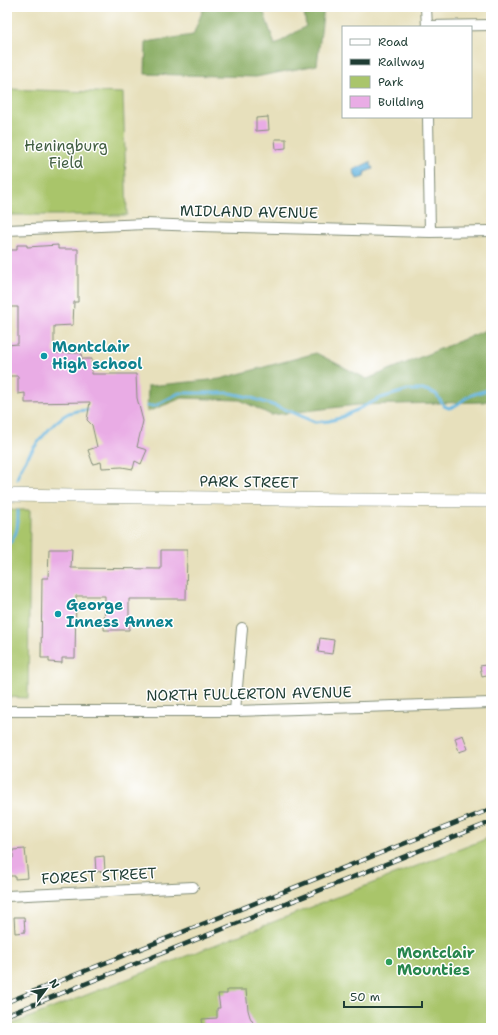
<svg xmlns="http://www.w3.org/2000/svg" width="498" height="1035" viewBox="0 0 498 1035" font-family="'Shantell Sans',sans-serif">
  <style>
    .green { fill: #a9c56b; stroke: #648150 }
    .forest { fill: #86aa5f; stroke: #52744a }
    .water { fill: #65b5e0; stroke: #42798a }
    .lines { fill: none; stroke-linecap: round; stroke-linejoin: round }
    .stream { stroke: #65b5e0; stroke-width: 3 }
    .building { fill: #e9ace5 }
    .minor-casing { stroke: #838e78; stroke-width: 12 }
    .tertiary-casing { stroke: #838e78; stroke-width: 14 }
    .minor { stroke: #fff; stroke-width: 10 }
    .tertiary { stroke: #fff; stroke-width: 13 }
    .rail-casing { stroke: #1f3d34; stroke-width: 4.5 }
    .rail { stroke: #fff; stroke-width: 3; stroke-dasharray: 9; stroke-linecap: butt }
    .culture-dot { fill: #0f9aa8; stroke: #fff; stroke-width: 1.5 }
    .leisure-dot { fill: #2e9e5b; stroke: #fff; stroke-width: 1.5 }
    .labels { text-anchor: middle; dominant-baseline: central; stroke-width: 3; stroke-linejoin: round; paint-order: stroke }
    .park-label { font-size: 15px; fill: #425f42; stroke: #fff }
    .street-label { font-size: 15px; fill: #1f3d34; stroke: #fff }
    .culture-label { font-size: 15px; font-weight: bold; fill: #0d838f; stroke: #fff; text-anchor: start }
    .leisure-label { font-size: 15px; font-weight: bold; fill: #27864d; stroke: #fff; text-anchor: start }
  </style>
  <rect width="100%" height="100%" fill="#fff"/>
  <filter id="ink" filterUnits="userSpaceOnUse"><feTurbulence type="fractalNoise" baseFrequency=".025" numOctaves="2"/><feDisplacementMap in="SourceGraphic" scale="8" xChannelSelector="R" yChannelSelector="G"/><feConvolveMatrix kernelMatrix="1 2 1 2 8 2 1 2 1" color-interpolation-filters="sRGB"/></filter>
  <filter id="wash" filterUnits="userSpaceOnUse"><feTurbulence type="fractalNoise" baseFrequency=".012" numOctaves="4" result="noise"/><feDisplacementMap in="SourceGraphic" scale="16" xChannelSelector="R" yChannelSelector="G"/><feGaussianBlur stdDeviation="0.9" result="paint"/><feColorMatrix in="noise" values="0 0 0 0 0 0 0 0 0 0 0 0 0 0 0 0 0 1.4 0 .05"/><feComposite in="paint" operator="in"/></filter>
  <g filter="url(#wash)">
    <rect width="100%" height="100%" fill="#e7e0bc"/>
    <path class="green" d="M7,89L123,93L127,215H7Z
      M7,510H30L28,698L7,697Z
      M491,837V1028H7V1026Z"/>
    <path class="forest" d="M204,7H262L275,45L306,26L303,7H324L317,65L256,77L145,74L146,42L193,35Z
      M491,328V400L483,402L357,405L271,415L240,400L182,398L147,412L148,386L220,379L316,353L367,379Z"/>
    <path class="water" d="M370,162L373,169L365,172L364,177L357,179L353,170Z"/>
    <g class="lines">
      <path class="stream" d="M147,406H155L179,393H230L249,397L284,409L315,422L329,421L340,418L381,398L408,390H426L436,394L444,406L449,408C456,407 460,402 466,398C473,394 482,391 491,390
        M17,479C21,461 52,421 69,413C75,411 81,410 87,410
        M7,547C18,534 18,527 18,511"/>
    </g>
    <g id="blocks">
      <path class="building" d="M268,117L269,130L256,131V118Z
        M275,139H286V148L276,149Z
        M17,245H27V247L58,245V249H78V302H74L73,325L54,326V353H81L82,359H92V374H136L137,398L143,421L137,447L147,450L141,464L135,461L133,469L122,467L102,468L101,462L93,464L88,450L97,447L92,425L87,420L90,402L25,403V393L18,394V376H7V345L18,344V307H7V250H17Z
        M49,549H72L71,568L161,569V550H187L186,599H129V630H104L105,596H76L75,658H62V663L49,662V658H41L42,578H48Z
        M320,638L334,640L332,654L318,652Z
        M491,664V675L482,677L480,666Z
        M463,735L468,749L459,752L455,738Z
        M25,849L28,878L15,879V876H7V858H13V850Z
        M104,856L105,871L96,872L95,857Z
        M14,917H24L25,932L15,933Z
        M227,990H246L248,1010L250,1017L256,1028H203L202,1019L217,1018V1008H220L218,994H227Z"/>
    </g>
  </g>
  <g filter="url(#ink)">
    <use href="#blocks" fill-opacity="0" stroke="#838e78" stroke-width="1"/>
    <g class="lines">
      <g class="minor-casing">
        <path id="minor" d="M426,7L427,27
          M427,26L491,25
          M428,117L430,232
          M7,230L146,224L199,226L430,232L491,231
          M7,711H235L491,703
          M235,711L242,628
          M7,896L193,887"/>
      </g>
      <g class="tertiary-casing">
        <path id="tertiary" d="M7,495L349,500L491,501"/>
      </g>
      <use href="#minor" class="minor"/>
      <use href="#tertiary" class="tertiary"/>
      <g class="rail-casing">
        <path id="rail" d="M7,1002L491,809
          M7,1015L491,822"/>
      </g>
      <use href="#rail" class="rail"/>
    </g>
  </g>
  <g class="culture-dot">
    <circle cx="44" cy="356" r="4"/>
    <circle cx="58" cy="614" r="4"/>
  </g>
  <circle class="leisure-dot" cx="389" cy="962" r="4"/>
  <g class="labels">
    <g class="park-label">
      <text x="66" y="146">Heningburg<tspan x="66" dy="17">Field</tspan></text>
    </g>
    <g class="street-label">
      <text transform="translate(249 212) rotate(1)">MIDLAND AVENUE</text>
      <text transform="translate(249 482) rotate(1)">PARK STREET</text>
      <text transform="translate(249 694) rotate(-1)">NORTH FULLERTON AVENUE</text>
      <text transform="translate(99 876) rotate(-3)">FOREST STREET</text>
    </g>
    <g class="culture-label">
      <text x="52" y="347">Montclair<tspan x="52" dy="17">High school</tspan></text>
      <text x="66" y="605">George<tspan x="66" dy="17">Inness Annex</tspan></text>
    </g>
    <g class="leisure-label">
      <text x="397" y="953">Montclair<tspan x="397" dy="17">Mounties</tspan></text>
    </g>
  </g>
  <rect width="498" height="1035" fill="none" stroke="#fff" stroke-width="24"/>
  <rect x="342" y="26" width="130" height="92" fill="#ffffff" stroke="#a5b1ae"/>
  <rect x="350" y="39" width="20" height="6" fill="#ffffff" stroke="#a5b1ae"/>
  <text x="378" y="46" font-size="12" fill="#1f3d34">Road</text>
  <rect x="350" y="59" width="20" height="6" fill="#1f3d34" stroke="#a5b1ae"/>
  <text x="378" y="66" font-size="12" fill="#1f3d34">Railway</text>
  <rect x="350" y="76" width="20" height="12" fill="#a9c56b" stroke="#a5b1ae"/>
  <text x="378" y="86" font-size="12" fill="#1f3d34">Park</text>
  <rect x="350" y="96" width="20" height="12" fill="#e9ace5" stroke="#a5b1ae"/>
  <text x="378" y="106" font-size="12" fill="#1f3d34">Building</text>
  <g transform="translate(46 989) rotate(58)" stroke="#ffffff" stroke-width="3" paint-order="stroke">
  <path d="M0-3L7 15L0 10L-7 15Z" fill="#1f3d34"/>
  <text y="-6" font-size="11" font-weight="bold" text-anchor="middle" fill="#1f3d34">N</text>
  </g>
  <path d="M344 1001v6h78v-6" fill="none" stroke="#1f3d34" stroke-width="2"/>
  <text x="350" y="1001" font-size="12" fill="#1f3d34" stroke="#ffffff" stroke-width="3" paint-order="stroke">50 m</text>
</svg>
